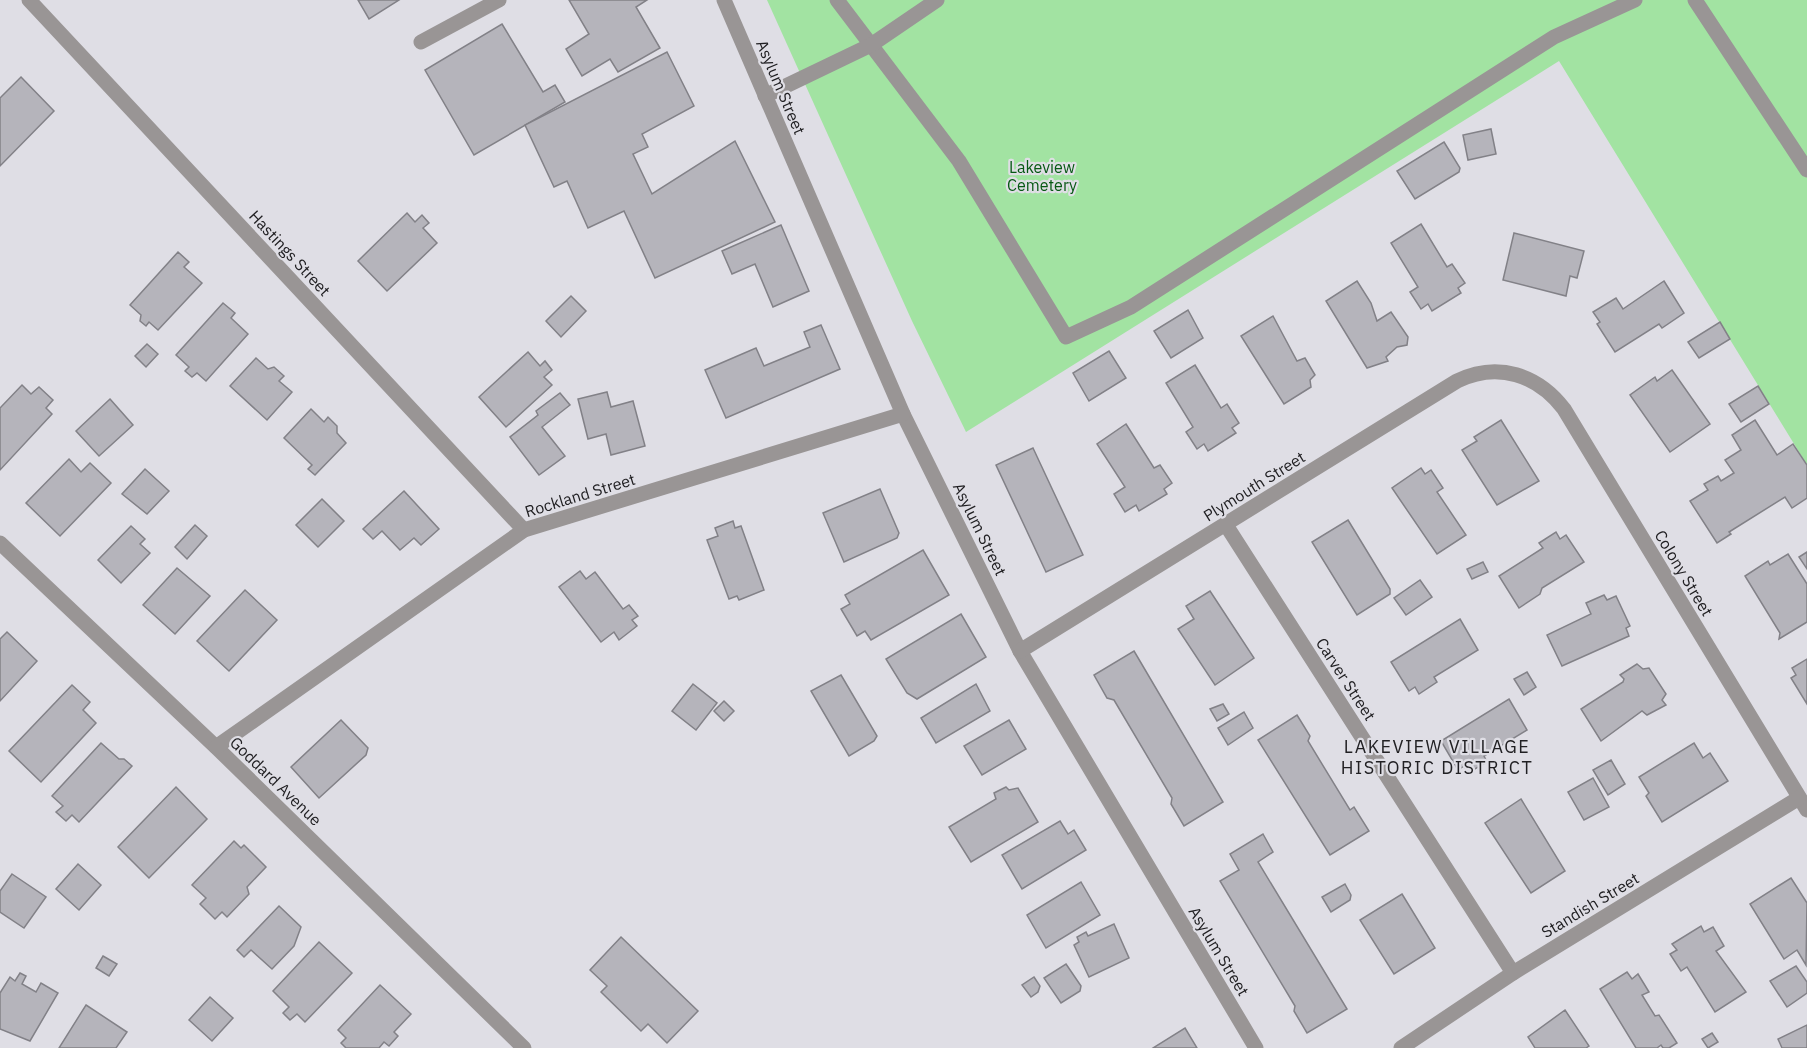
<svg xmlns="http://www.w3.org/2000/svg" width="1807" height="1048" viewBox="0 0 1807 1048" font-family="'IBM Plex Sans',sans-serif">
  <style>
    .green { fill: #a2e3a2 }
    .building { fill: #b5b4bb; stroke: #828187; stroke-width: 1.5 }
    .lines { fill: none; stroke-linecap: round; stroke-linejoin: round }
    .lane { stroke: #999595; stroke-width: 15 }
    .street { stroke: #999595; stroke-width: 15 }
    .labels { text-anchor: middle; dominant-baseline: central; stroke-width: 4.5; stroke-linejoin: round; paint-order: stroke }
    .street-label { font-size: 16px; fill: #212023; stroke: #dfdee5 }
    .park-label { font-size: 16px; fill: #075914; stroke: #dfdee5 }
    .neighbourhood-label { font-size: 18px; letter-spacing: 1.5px; fill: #212023; stroke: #dfdee5 }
  </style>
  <rect width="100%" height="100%" fill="#dfdee5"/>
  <polygon class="green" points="767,0 1807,0 1807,465 1559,61 966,432 912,321"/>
  <g class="building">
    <polygon points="358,0 399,0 369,19"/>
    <polygon points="569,0 647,0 636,7 660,48 618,72 610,59 582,76 566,49 589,34"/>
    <polygon points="502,24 543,92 555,85 565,102 474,155 425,70"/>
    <polygon points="667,52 694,106 642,134 648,147 633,154 652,194 735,141 775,222 655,278 624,211 588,228 567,181 554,187 525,125"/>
    <polygon points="21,77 54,111 0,166 0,98"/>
    <polygon points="1491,129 1496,154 1468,160 1463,135"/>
    <polygon points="1444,142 1460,168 1459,172 1415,199 1397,171"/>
    <polygon points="407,213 415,222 422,215 429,223 423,228 437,243 387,291 358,261"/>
    <polygon points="1421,224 1447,267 1452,264 1465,283 1458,288 1461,293 1432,311 1428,304 1421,309 1410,292 1418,287 1391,243"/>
    <polygon points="781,225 809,291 773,307 755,264 732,274 722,251"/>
    <polygon points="1514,233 1584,251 1577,278 1570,276 1566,296 1503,280"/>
    <polygon points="178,252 189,262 184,267 202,283 158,330 149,322 146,326 140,321 141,315 130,305"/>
    <polygon points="1357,281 1371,303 1377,321 1391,312 1408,337 1407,345 1397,347 1386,357 1388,361 1367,368 1326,301"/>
    <polygon points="1664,281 1684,313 1662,328 1659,324 1615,352 1597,324 1600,322 1593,312 1616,298 1623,309"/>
    <polygon points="571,296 586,311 561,337 546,321"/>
    <polygon points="223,303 235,313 231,318 248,334 206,381 197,373 192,377 185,371 189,367 176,355"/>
    <polygon points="1188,310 1203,338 1171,358 1154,331"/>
    <polygon points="1273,316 1297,361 1305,358 1315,375 1310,380 1311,387 1284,404 1241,336"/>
    <polygon points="1720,322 1730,339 1699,358 1688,342"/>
    <polygon points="821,325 840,369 726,418 705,370 756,348 764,366 810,347 804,332"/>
    <polygon points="147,344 158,354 146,367 135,356"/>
    <polygon points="1109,351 1126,378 1089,401 1073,373"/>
    <polygon points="528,352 540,366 545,361 552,370 544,377 552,385 506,427 479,397"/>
    <polygon points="256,358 268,369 274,367 284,376 279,381 292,392 267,420 230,386"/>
    <polygon points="1195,365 1221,408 1227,404 1239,423 1232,428 1236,433 1208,451 1204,444 1197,449 1186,432 1193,427 1166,383"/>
    <polygon points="1672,370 1710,424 1670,452 1630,395 1655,377 1657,381"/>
    <polygon points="22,385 31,394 39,387 53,400 46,408 52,414 0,470 0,408"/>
    <polygon points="1758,386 1769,404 1741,422 1729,404"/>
    <polygon points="607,392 611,407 633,401 645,446 611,455 606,434 588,439 578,399"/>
    <polygon points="560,393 570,405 542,427 565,456 539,475 510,437 538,415 536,411"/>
    <polygon points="110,399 133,425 99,456 76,431"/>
    <polygon points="311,409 324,422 328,417 337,426 337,433 346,443 315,475 308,469 312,465 284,438"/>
    <polygon points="1501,420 1539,481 1497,505 1462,450 1477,441 1474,437"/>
    <polygon points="1755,420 1777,455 1793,444 1807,465 1807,498 1792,508 1785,497 1729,532 1731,534 1717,543 1690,501 1708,490 1704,484 1718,476 1721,481 1734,473 1725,460 1741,450 1732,435"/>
    <polygon points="1126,424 1154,468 1160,465 1172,483 1164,489 1167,494 1139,511 1136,505 1125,512 1114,494 1125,487 1097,444"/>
    <polygon points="1033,448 1083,555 1046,572 996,465"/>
    <polygon points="69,459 81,472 90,463 111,483 60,536 26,503"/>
    <polygon points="1421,468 1425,474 1431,470 1443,488 1437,492 1466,535 1437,554 1392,488"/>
    <polygon points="145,469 169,491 147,514 122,494"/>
    <polygon points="880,489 899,533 897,538 844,562 823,513"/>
    <polygon points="404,491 439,529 421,545 414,538 400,550 382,531 373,539 363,529"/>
    <polygon points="322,499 344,521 318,547 296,525"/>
    <polygon points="1348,520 1390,589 1390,594 1357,615 1312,542"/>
    <polygon points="733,521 735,528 741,526 764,590 739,600 737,596 729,599 707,540 718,536 715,528"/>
    <polygon points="195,525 207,536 187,559 175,547"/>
    <polygon points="131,526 145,539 140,544 150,553 121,583 98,560"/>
    <polygon points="1556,532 1560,539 1566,535 1584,562 1542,588 1540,594 1519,608 1499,576 1543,548 1539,543"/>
    <polygon points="923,550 949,595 871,640 865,631 857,636 841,609 850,604 845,595"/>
    <polygon points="1807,552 1807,569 1799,557"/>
    <polygon points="1788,554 1807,584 1807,622 1779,639 1780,633 1745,576 1768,561 1770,565"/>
    <polygon points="1483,562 1488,572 1472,579 1467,569"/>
    <polygon points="177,568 210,596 175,634 143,605"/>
    <polygon points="580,571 586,579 595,572 623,609 629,605 638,616 632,620 637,626 619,640 614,632 601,642 559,587"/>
    <polygon points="1420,580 1432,597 1406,615 1394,598"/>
    <polygon points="245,590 277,620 229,671 197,641"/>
    <polygon points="1210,591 1254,658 1215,685 1178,629 1194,619 1186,606"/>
    <polygon points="1604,595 1607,600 1616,596 1630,626 1626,628 1629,636 1562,666 1547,635 1591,614 1586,603"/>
    <polygon points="961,614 986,657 917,699 907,693 886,659"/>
    <polygon points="1460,619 1478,650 1434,677 1437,682 1419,694 1415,687 1409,691 1391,662"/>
    <polygon points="7,632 37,661 0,701 0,639"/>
    <polygon points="1134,651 1223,802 1184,826 1171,804 1172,798 1114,700 1107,698 1094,675"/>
    <polygon points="1807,659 1807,704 1791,678 1796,675 1792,668"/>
    <polygon points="1637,664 1643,669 1649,668 1666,694 1662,700 1666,705 1647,715 1642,711 1601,741 1581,709 1623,682 1624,679 1620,675"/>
    <polygon points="1527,672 1536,687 1524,695 1514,679"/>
    <polygon points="841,675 877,736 874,741 849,756 811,691"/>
    <polygon points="693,684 717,703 696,730 672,711"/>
    <polygon points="976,684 990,711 936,743 921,718"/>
    <polygon points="72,685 90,702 83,710 96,723 41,782 9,751"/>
    <polygon points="1509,699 1527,730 1484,756 1487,762 1468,773 1464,766 1458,770 1441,741"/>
    <polygon points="724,701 734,711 724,721 714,711"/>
    <polygon points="1223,704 1229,714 1217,721 1210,709"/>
    <polygon points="1244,712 1253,728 1228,745 1218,728"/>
    <polygon points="1297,715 1310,736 1308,741 1350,810 1354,807 1369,831 1330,855 1258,740"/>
    <polygon points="341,720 368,748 366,755 319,798 291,767"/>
    <polygon points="1009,720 1026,749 982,775 964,746"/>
    <polygon points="101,743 119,759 124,759 132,766 79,822 72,815 66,821 56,812 63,806 52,796"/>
    <polygon points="1694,743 1703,758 1710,753 1728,781 1662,822 1646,796 1649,793 1639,777"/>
    <polygon points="1611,760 1625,784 1608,795 1593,770"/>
    <polygon points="1593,778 1609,807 1584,820 1568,792"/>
    <polygon points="176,787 207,819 149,878 118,847"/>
    <polygon points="1006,787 1009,790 1018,788 1038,822 971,862 949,827 996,799 994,793"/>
    <polygon points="1521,799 1565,871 1531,893 1485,823"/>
    <polygon points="1060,821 1068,834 1074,830 1086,850 1022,889 1002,855"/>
    <polygon points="1263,834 1273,852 1258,862 1347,1009 1307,1033 1294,1011 1295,1006 1220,881 1239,870 1230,854"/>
    <polygon points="234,841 241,848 244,845 266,867 247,887 249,894 227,917 222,912 215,919 200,904 206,898 192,885"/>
    <polygon points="78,864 101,885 79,910 56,889"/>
    <polygon points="12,874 46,897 24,928 0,912 0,891"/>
    <polygon points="1791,878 1807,903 1806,965 1797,950 1784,959 1750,904"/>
    <polygon points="1081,882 1100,915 1046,948 1027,915"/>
    <polygon points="1345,884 1351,895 1350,900 1331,912 1322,897"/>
    <polygon points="1402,894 1435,948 1394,974 1360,920"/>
    <polygon points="279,906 301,927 294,946 272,969 251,950 244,957 237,950"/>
    <polygon points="1114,924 1129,958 1089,977 1074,945 1079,942 1077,937 1086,932 1088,936"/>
    <polygon points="1701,926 1704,932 1713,927 1724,946 1716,951 1746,992 1715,1012 1687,967 1681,971 1670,954 1677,950 1672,944"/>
    <polygon points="621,937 698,1011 667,1043 648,1024 641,1031 601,992 607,986 590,970"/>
    <polygon points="319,942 352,973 305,1022 297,1014 290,1020 283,1013 289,1007 273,991"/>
    <polygon points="103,956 117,964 109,976 96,968"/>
    <polygon points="1066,964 1081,986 1080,991 1061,1003 1044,978"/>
    <polygon points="1796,966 1807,982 1807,993 1787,1007 1770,981"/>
    <polygon points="1627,972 1632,979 1638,974 1649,992 1642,995 1655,1016 1659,1015 1677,1043 1669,1048 1663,1048 1661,1045 1657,1048 1636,1048 1600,989"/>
    <polygon points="20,973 26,976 22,984 36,992 41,983 58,993 30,1041 0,1029 0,993 10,977 15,981"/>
    <polygon points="1034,977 1040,986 1038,992 1031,997 1022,985"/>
    <polygon points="380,985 411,1014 394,1032 398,1036 389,1046 384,1042 379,1048 346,1048 341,1043 346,1038 338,1030"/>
    <polygon points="210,997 233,1018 212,1041 189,1020"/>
    <polygon points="86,1005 127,1032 116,1048 59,1048"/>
    <polygon points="1565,1010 1589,1046 1586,1048 1535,1048 1528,1037"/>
    <polygon points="1807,1025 1807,1048 1782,1048 1778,1039"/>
    <polygon points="1185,1028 1197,1048 1153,1048"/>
    <polygon points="1712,1033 1718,1042 1708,1048 1702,1039"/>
  </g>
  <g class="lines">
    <g class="lane">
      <polyline points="837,0 959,161 1066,337 1131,307 1554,37 1635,0"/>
      <polyline points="1695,0 1807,170"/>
      <polyline points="421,42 499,0"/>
      <polyline points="765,96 871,45 937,0"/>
    </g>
    <g class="street">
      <polyline points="29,0 524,530"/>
      <polyline points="724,0 903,414 1020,651 1256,1048"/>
      <polyline points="1226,525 1513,973"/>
      <polyline points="0,543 216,747 524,1048"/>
      <path d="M1020,651L1457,381C1498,361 1538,375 1564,409L1807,810"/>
      <polyline points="216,747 524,530 903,414"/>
      <polyline points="1401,1048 1513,973 1799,798"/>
    </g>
  </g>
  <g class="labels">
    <g class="street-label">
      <text transform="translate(781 87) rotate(67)">Asylum Street</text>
      <text transform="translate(290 253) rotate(47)">Hastings Street</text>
      <text transform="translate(1254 486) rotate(-32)">Plymouth Street</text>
      <text transform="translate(580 495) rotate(-17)">Rockland Street</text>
      <text transform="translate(980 529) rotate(64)">Asylum Street</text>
      <text transform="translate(1684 573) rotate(59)">Colony Street</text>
      <text transform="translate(1346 679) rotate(57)">Carver Street</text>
      <text transform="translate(276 781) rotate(44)">Goddard Avenue</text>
      <text transform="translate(1590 905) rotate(-31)">Standish Street</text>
      <text transform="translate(1219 951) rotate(59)">Asylum Street</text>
    </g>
    <g class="park-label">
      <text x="1042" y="167">Lakeview<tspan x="1042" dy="18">Cemetery</tspan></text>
    </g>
    <g class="neighbourhood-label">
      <text x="1437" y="746">LAKEVIEW VILLAGE<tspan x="1437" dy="21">HISTORIC DISTRICT</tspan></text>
    </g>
  </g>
</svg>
